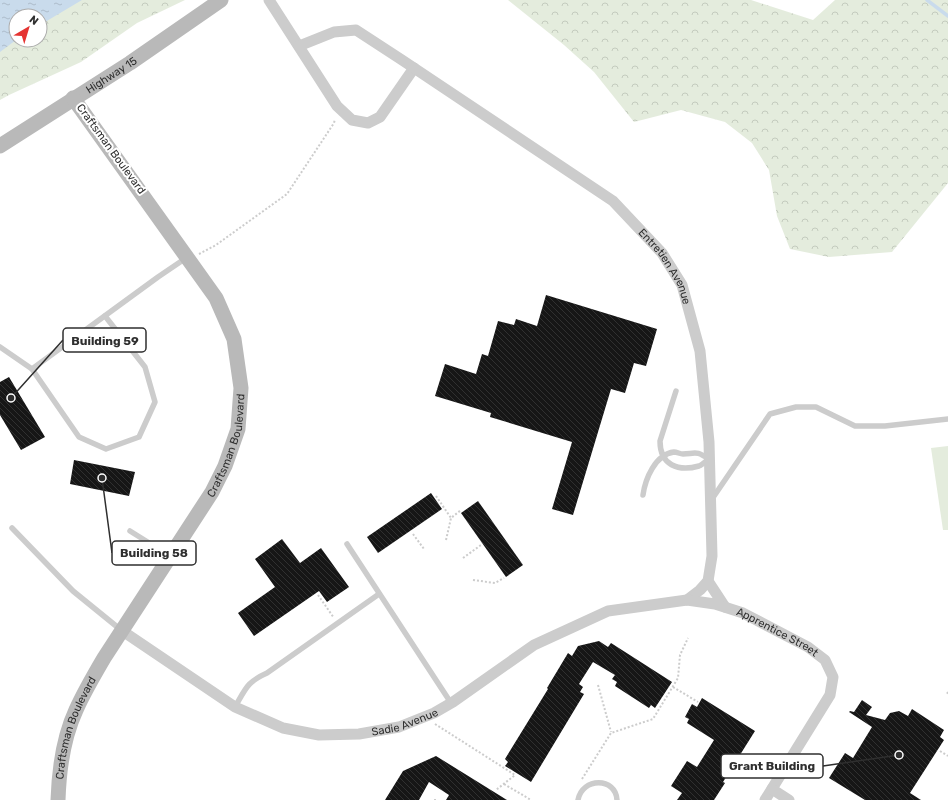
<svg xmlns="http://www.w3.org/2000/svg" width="948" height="800" viewBox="0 0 948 800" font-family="Rubik,sans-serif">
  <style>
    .forest { fill: url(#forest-crowns) }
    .park { fill: #e4ecdd }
    .water { fill: url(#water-ripples) }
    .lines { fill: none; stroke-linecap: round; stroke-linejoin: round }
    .stream { stroke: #c9dbec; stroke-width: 3.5 }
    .building { fill: url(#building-back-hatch) }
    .path { stroke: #ccc; stroke-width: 2; stroke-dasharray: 2 2; stroke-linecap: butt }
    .lane { stroke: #ccc; stroke-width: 5.5 }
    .street { stroke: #ccc; stroke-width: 11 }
    .secondary { stroke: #b9b9b9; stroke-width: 15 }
    .labels { text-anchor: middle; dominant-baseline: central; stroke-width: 4; stroke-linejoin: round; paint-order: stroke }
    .street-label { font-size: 11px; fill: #2f2f2f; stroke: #fff }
    .leader { fill: none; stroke: #2f2f2f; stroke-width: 1.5 }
    .callout-dot { fill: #2f2f2f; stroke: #fff; stroke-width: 1.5 }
    .callout { fill: #fff; stroke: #2f2f2f; stroke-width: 1.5 }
    .callout-label { font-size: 12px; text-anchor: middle; font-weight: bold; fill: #2f2f2f }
  </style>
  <defs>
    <pattern id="forest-crowns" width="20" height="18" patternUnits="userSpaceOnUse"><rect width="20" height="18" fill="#e4ecdd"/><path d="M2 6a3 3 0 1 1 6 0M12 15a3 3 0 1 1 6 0" fill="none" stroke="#c4cbbe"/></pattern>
    <pattern id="water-ripples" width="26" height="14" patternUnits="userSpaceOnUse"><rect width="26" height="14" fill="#c9dbec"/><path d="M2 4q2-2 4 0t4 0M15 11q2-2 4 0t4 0" fill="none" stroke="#adbccb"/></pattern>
    <pattern id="building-back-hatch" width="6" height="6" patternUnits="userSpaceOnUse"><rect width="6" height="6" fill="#161616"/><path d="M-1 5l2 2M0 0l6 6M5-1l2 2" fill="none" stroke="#303030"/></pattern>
  </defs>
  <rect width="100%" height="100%" fill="#fff"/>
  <g class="forest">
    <polygon points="51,0 185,0 137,23 81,62 9,95 0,100 0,34 16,25 16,40 40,40 40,16"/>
    <polygon points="508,0 751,0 813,20 835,0 948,0 948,183 892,252 829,257 790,249 777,216 769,170 752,143 725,122 681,110 634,122 594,72 564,45"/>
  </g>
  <polygon class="park" points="948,446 948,530 943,530 931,448"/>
  <polygon class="water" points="0,0 82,0 40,25 40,16 16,16 16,40 0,52"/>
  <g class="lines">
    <polyline class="stream" points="927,0 948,16"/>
  </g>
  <g class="building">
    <polygon points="546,295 657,329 646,366 634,363 625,393 611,389 573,515 552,509 572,442 490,417 491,413 435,396 445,364 476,374 482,354 488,356 498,321 514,325 516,319 537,326"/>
    <polygon points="9,377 45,437 21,450 0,415 0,382"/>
    <polygon points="74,460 135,472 129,496 70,484"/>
    <polygon points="431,493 442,509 378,553 367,537"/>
    <polygon points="478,501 523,565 506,577 461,513"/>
    <polygon points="282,539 300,563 321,548 349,587 327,602 319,591 254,636 238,613 275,587 255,559"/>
    <polygon points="599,641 608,647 611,643 672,682 655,708 651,705 649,708 615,686 617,682 612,679 615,675 593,662 579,684 583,687 580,692 584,694 531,782 505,766 508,762 505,759 548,689 547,688 568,653 572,656 578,646"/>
    <polygon points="702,698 755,731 723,782 725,783 714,800 677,800 682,793 671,786 687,761 697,767 714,740 687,723 689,719 685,717 692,704 697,707"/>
    <polygon points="862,700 872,707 866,715 885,720 890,713 899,711 908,716 912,709 944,730 940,737 944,740 910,793 921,800 865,800 829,778 845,753 853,758 872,727 849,712 850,711 854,712"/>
    <polygon points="436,756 507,800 446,800 449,795 429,782 419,800 385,800 403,771"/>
  </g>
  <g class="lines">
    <g class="path">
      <polyline points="199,254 216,245 287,194 334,123 335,119"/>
      <polyline points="436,496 451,518"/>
      <polyline points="413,534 424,549"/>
      <polyline points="446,540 451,518 461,510"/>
      <polyline points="463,558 481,545"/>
      <polyline points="473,580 495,583 504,578"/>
      <polyline points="318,595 334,618"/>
      <polyline points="598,685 611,732"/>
      <polyline points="673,687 698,702"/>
      <polyline points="948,692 947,694 948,695"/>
      <polyline points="435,724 515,775 496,790"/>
      <polyline points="940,751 948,756"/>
      <polyline points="582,779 611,733 653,719 678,678 680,655 688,638"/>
      <polyline points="504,784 531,800"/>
      <polyline points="435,799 435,800"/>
    </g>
    <g class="lane">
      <polyline points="0,347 32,369 79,437 106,449 139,437 155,402 145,367 105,316"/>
      <polyline points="32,369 158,277 186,258"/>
      <path d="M643,495C645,480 655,454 674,452C677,452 680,454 683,454C698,453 696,451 709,459C706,461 702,465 699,466C678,472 660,465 660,441L676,391"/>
      <polyline points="712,499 770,414 796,407 816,407 855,426 885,426 948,419"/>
      <polyline points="12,528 73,591 121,630"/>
      <polyline points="130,531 170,556"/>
      <polyline points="347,544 451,703"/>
      <path d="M235,707C246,688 247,682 267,673L379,594"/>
      <path d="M578,800C582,777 616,777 617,800"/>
    </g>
    <g class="street">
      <polyline points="269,0 337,106 352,120 368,123 380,117 414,68"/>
      <path id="s1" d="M299,46L334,32L356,30L402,60L613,201L662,253L682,285L700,351L709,442L712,556L708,581L700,590L687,600"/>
      <polyline points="708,581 725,607"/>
      <path id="s2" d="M121,630L235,707L283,728L319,735L359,734L399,727L434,713L453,702L534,645L608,611L687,600L715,604L743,613L808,647L825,660L833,677L830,695L765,800"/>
      <polyline points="772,789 789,800"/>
    </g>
    <g class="secondary">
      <path id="s3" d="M0,146L130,63L221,0"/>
      <path id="s4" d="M58,800C59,770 63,738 76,710C84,692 94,675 104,658L212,492L225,466L238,429L241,388L234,339L216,298L73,98"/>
    </g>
  </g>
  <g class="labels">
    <g class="street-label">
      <text stroke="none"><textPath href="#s3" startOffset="132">Highway 15</textPath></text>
      <text transform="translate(111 149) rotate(54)">Craftsman Boulevard</text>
      <text stroke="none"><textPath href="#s1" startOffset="453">Entretien Avenue</textPath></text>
      <text stroke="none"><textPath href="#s4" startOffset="399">Craftsman Boulevard</textPath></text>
      <text stroke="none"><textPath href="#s2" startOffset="724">Apprentice Street</textPath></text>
      <text stroke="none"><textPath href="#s2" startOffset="314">Sadie Avenue</textPath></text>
      <text stroke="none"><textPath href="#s4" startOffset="75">Craftsman Boulevard</textPath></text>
    </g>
  </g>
  <path class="leader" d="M11 398L63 340M102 478L112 553M899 755L823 766"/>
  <g class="callout-dot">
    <circle cx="11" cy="398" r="4"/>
    <circle cx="102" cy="478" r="4"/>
    <circle cx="899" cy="755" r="4"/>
  </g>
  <g class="callout">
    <rect x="63" y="328" width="83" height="24" rx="4"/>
    <rect x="112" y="541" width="84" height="24" rx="4"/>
    <rect x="721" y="754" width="102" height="24" rx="4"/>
  </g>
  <g class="callout-label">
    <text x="105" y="345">Building 59</text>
    <text x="154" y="557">Building 58</text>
    <text x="772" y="770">Grant Building</text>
  </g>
  <g transform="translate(28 28) rotate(38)"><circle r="19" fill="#ffffff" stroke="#acacac"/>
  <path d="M0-3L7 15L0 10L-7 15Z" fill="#e53432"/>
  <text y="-6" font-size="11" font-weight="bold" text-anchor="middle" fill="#2f2f2f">N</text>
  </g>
</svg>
